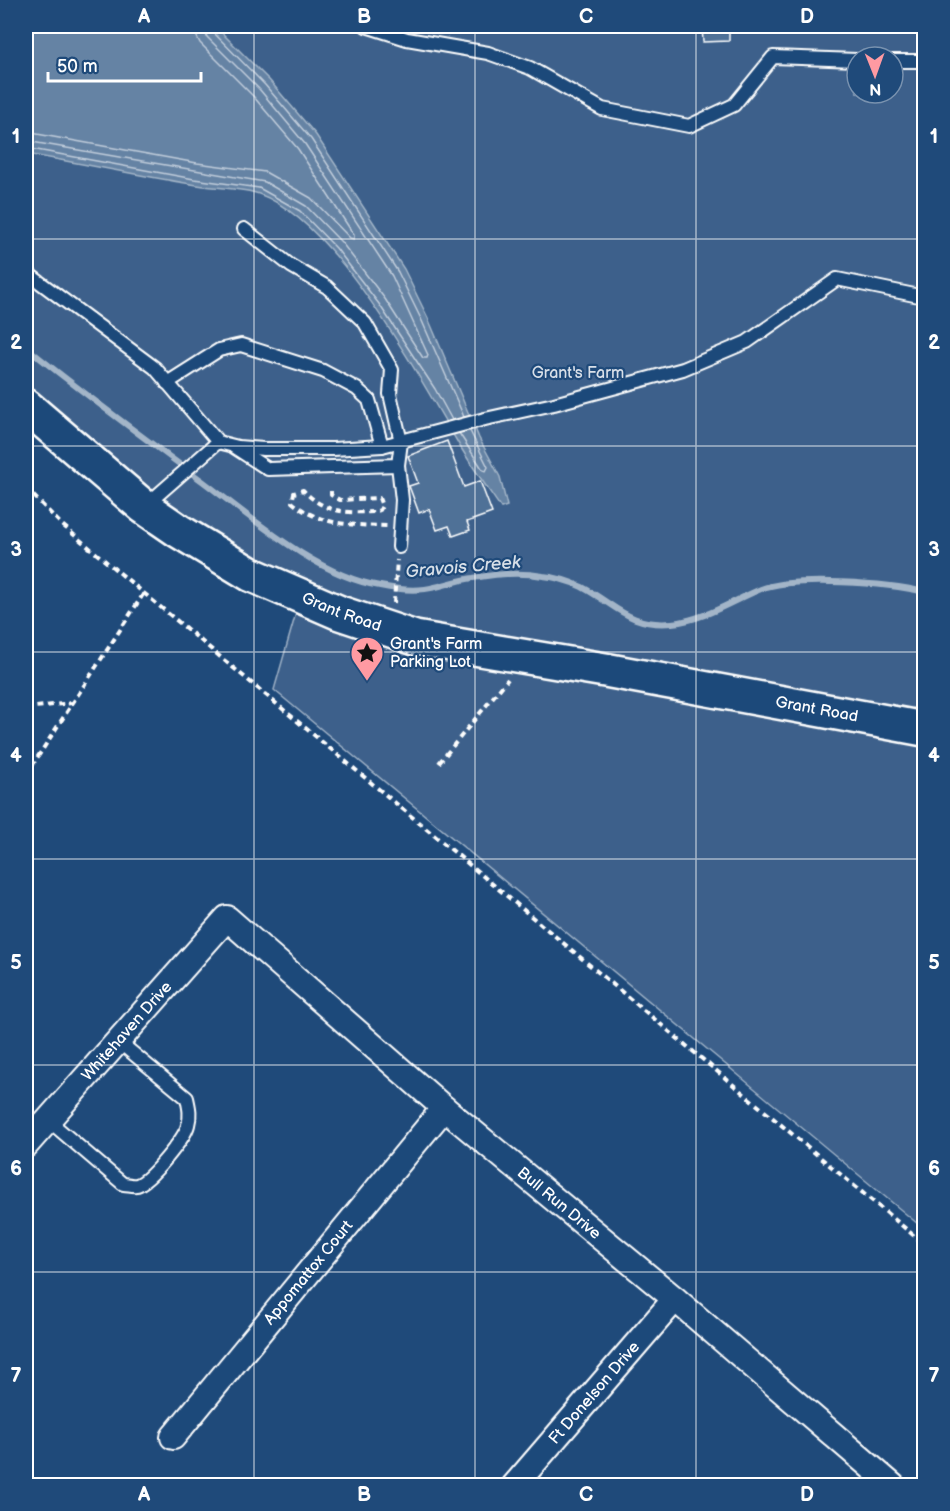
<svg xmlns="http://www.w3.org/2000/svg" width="950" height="1511" viewBox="0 0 950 1511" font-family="'Balsamiq Sans',sans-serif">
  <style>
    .green { fill: #3c618b; stroke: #9eb0c5; stroke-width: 1.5; fill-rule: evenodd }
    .water { fill: #6583a4; stroke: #a3b5c8; stroke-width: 1.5 }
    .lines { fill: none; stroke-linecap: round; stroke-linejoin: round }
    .shore { stroke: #c1cddb; stroke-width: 1.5 }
    .stream { stroke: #a3b5c8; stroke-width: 6 }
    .building { fill: #507197; stroke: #fff; stroke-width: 1.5 }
    .lane-casing { stroke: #fff; stroke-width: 16 }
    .street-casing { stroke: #fff; stroke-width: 28 }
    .secondary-casing { stroke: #fff; stroke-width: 38 }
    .path { stroke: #fff; stroke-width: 4; stroke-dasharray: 6 4.5; stroke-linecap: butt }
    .lane { stroke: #1f4a7a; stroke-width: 12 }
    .street { stroke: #1f4a7a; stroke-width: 24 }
    .secondary { stroke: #1f4a7a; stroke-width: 33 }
    .grid { fill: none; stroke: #fff; stroke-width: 1.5; stroke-opacity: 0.55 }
    .labels { text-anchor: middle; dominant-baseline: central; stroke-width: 4.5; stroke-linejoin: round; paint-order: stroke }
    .park-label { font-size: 16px; fill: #d8dfe8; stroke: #1f4a7a }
    .street-label { font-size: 16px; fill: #fff; stroke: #1f4a7a }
    .poi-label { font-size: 16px; fill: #fff; stroke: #1f4a7a; text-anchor: start }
    .water-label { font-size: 18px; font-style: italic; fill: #d8e0e8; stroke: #1f4a7a }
    .neatline { fill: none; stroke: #fff; stroke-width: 2 }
    .grid-label { font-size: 20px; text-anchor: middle; font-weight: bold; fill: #fff }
  </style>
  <rect width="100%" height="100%" fill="#1f4a7a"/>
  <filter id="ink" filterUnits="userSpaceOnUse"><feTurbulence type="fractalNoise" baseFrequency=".0167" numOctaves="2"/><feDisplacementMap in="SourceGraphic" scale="12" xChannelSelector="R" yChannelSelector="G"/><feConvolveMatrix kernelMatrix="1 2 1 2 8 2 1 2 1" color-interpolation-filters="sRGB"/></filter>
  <g filter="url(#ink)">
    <path class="green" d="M26,26H924V1229L274,690L304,585L178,517L26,393ZM857,57H893V93H857Z"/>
    <path class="water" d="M26,26H215L270,81L316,135L404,269L428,318L479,438L500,477L507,506L501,508C486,486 471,465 458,443C417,374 336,222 259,194C243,188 210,188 191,184C136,175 81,163 26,154Z"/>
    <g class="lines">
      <g class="shore">
        <polyline points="211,26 213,32 265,85 311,139 398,272 422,321 464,417"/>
        <polyline points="26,132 197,163 265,172 311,198 350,238 354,239 354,235 298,149 253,96 200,43 196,35 194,26"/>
        <polyline points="26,141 265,182 306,206 342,243 385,299 423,358 427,358 428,355 392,276 305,144 260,90 207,37 203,26"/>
        <polyline points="26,148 194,179 259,188 300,211 336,248 379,304 435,389 452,420"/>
        <polyline points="459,433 483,470 486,471 488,467 470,431"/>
      </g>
      <path class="stream" d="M26,347C84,394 144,438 205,483C253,519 320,577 380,586C395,589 410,591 425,589C441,587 457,580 473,578C495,574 522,572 543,576C555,577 571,582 582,587C616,605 629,627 672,623C704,620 732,601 761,589C794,576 889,583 924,592"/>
    </g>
    <g class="building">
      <polygon points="702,26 729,26 729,41 703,42"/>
      <polygon points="447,441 464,487 480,481 492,513 467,522 470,530 453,536 449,526 437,530 429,509 419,513 409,486 418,483 408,456"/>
    </g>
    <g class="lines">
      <g class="lane-casing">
        <g id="lane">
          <polyline points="366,26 407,39 488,53 530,68 602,109 689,126 734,105 773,57 857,60"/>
          <polyline points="893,61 924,61"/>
          <polyline points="26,272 155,368 218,442 238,447 264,449 333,449 382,446 485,419 554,404 683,369 747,342 837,279 924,297"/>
          <polyline points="167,383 219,350 241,345 323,371 357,389 369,400 382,446"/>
          <polyline points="234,447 268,469 398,465 401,442 390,394 392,370 365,323 327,287 291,266 244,229"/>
          <polyline points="398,465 402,500 399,547"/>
          <polyline points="145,506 218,442"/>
          <path d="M48,1120L123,1184C128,1184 133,1186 137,1185C150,1181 185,1138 188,1125C191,1115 189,1107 187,1098L118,1041"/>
        </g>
      </g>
      <g class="street-casing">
        <g id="street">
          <path id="s1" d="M26,1145L227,918L444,1108L675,1299L893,1486"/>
          <path id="s2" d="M173,1437L444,1108"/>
          <path id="s3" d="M514,1486L675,1299"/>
        </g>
      </g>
      <g class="secondary-casing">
        <g id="secondary">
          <path id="s4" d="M26,406L144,507L179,531L250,574L340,613L415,638L605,670L924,729"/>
        </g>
      </g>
      <g class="path">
        <polyline points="26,488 61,524 924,1244"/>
        <path d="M331,491V495L340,500L379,498L382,506L380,510L375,512C344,513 325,513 303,490L294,493L292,502C320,526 352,525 387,526"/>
        <polyline points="394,603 397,560"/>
        <polyline points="26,708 72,703"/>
        <polyline points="439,763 508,679"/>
        <polyline points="26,775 144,593"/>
      </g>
      <use href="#lane" class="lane"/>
      <use href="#street" class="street"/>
      <use href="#secondary" class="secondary"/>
    </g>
  </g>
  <path class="grid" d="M254,26V1486M475,26V1486M696,26V1486M26,239H924M26,446H924M26,652H924M26,859H924M26,1065H924M26,1272H924"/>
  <defs>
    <g id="sight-pin" transform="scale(1.725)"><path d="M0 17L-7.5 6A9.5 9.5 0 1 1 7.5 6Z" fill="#ff9aa2" stroke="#1f4a7a"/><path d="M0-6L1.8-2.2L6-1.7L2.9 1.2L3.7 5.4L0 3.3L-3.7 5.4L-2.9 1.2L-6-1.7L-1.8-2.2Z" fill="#111"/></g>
  </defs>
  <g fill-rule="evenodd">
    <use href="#sight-pin" x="367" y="653"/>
  </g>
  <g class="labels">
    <g class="park-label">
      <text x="578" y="373">Grant's Farm</text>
    </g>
    <g class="street-label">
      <text stroke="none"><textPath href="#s4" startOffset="380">Grant Road</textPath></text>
      <text stroke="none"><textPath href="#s4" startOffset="866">Grant Road</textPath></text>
      <text stroke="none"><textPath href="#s1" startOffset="152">Whitehaven Drive</textPath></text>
      <text stroke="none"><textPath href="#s1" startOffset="741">Bull Run Drive</textPath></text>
      <text stroke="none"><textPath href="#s2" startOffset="213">Appomattox Court</textPath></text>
      <text stroke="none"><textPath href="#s3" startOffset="123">Ft Donelson Drive</textPath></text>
    </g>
    <g class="poi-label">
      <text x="390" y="644">Grant's Farm<tspan x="390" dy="18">Parking Lot</tspan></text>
    </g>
    <g class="water-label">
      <text transform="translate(463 567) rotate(-5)">Gravois Creek</text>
    </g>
  </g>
  <rect width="950" height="1511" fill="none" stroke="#1f4a7a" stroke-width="66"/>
  <g transform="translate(875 75) rotate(179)"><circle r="28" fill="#1f4a7a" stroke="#7992af" stroke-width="1.5"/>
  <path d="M0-4.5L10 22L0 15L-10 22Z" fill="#ff9aa2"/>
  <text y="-9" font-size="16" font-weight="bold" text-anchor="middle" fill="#ffffff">N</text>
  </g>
  <path d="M48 72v9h153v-9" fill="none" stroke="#ffffff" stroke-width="3"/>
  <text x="57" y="72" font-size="18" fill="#ffffff" stroke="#1f4a7a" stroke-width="4.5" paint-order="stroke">50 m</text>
  <rect x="33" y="33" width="884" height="1445" class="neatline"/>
  <g class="grid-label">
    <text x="144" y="23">A</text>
    <text x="364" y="23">B</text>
    <text x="586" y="23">C</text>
    <text x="807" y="23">D</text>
    <text x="16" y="143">1</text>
    <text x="934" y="143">1</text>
    <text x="16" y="349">2</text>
    <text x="934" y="349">2</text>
    <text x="16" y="556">3</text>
    <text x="934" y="556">3</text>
    <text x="16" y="762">4</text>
    <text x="934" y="762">4</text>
    <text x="16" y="969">5</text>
    <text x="934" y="969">5</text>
    <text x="16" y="1175">6</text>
    <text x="934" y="1175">6</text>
    <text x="16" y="1382">7</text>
    <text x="934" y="1382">7</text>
    <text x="144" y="1501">A</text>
    <text x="364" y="1501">B</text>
    <text x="586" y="1501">C</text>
    <text x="807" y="1501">D</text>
  </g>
</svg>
